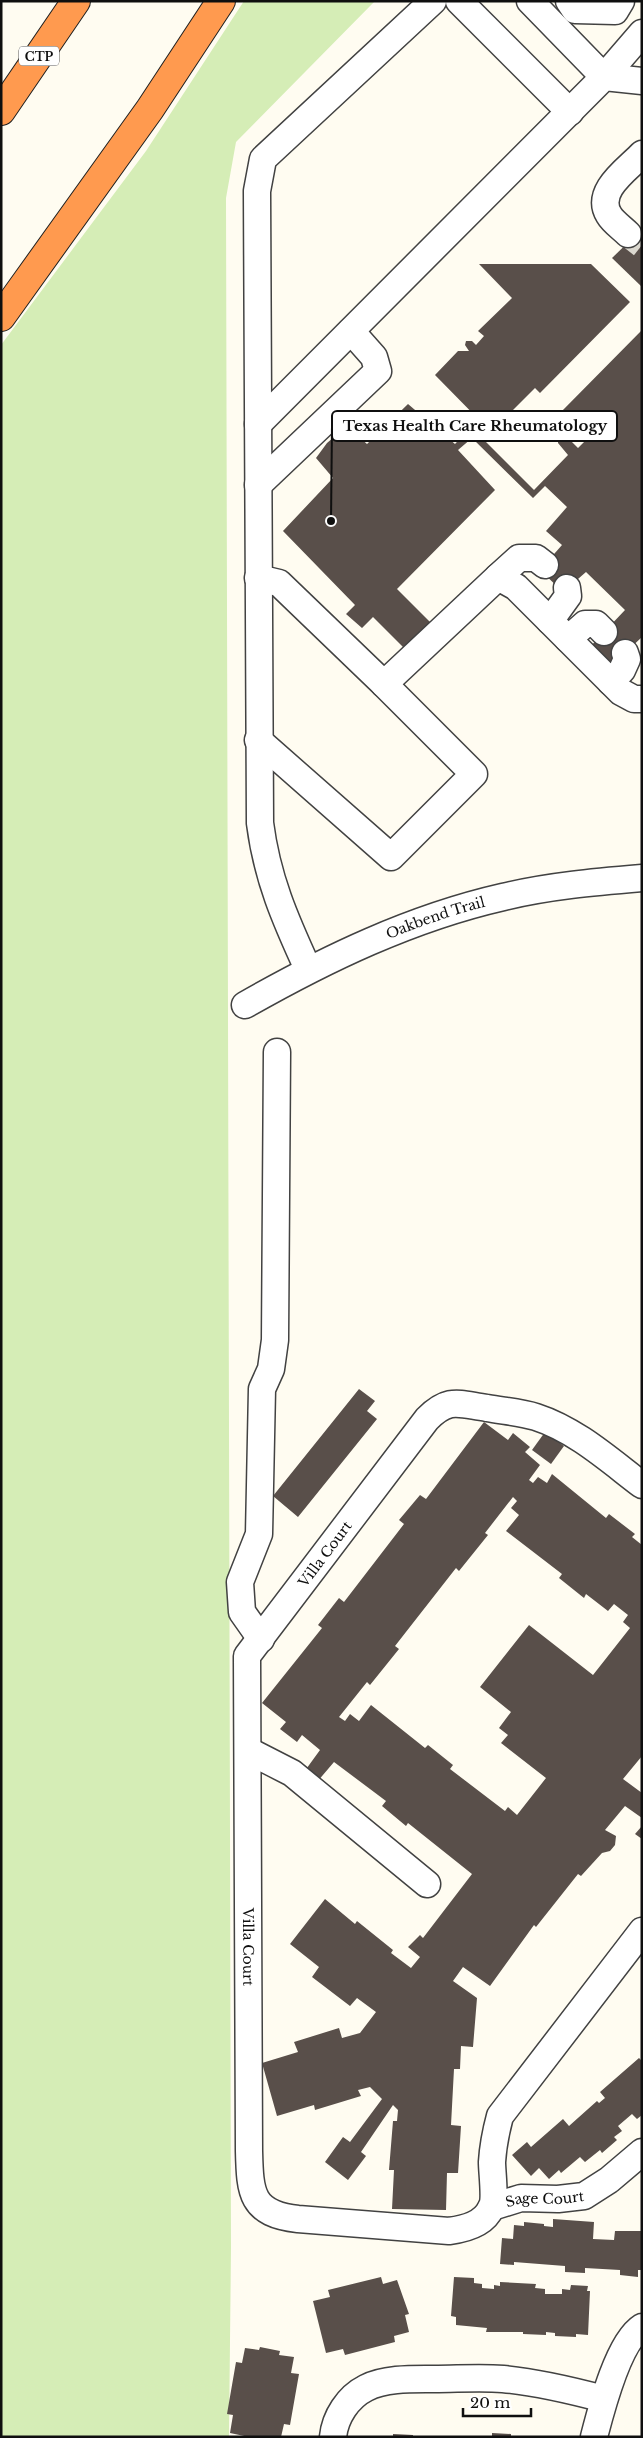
<svg xmlns="http://www.w3.org/2000/svg" width="643" height="2438" viewBox="0 0 643 2438" font-family="'Libre Baskerville',serif">
  <style>
    .green { fill: #d5edb6 }
    .building { fill: #594f4a; fill-rule: evenodd }
    .lines { fill: none; stroke-linecap: round; stroke-linejoin: round }
    .minor-tunnel { stroke: #dbd8cf; stroke-width: 26; stroke-dasharray: 26 13; stroke-linecap: butt }
    .minor-casing { stroke: #424242; stroke-width: 29 }
    .highway-casing { stroke: #202020; stroke-width: 30 }
    .minor { stroke: #fff; stroke-width: 26 }
    .highway { stroke: #ff9a4f; stroke-width: 28 }
    .labels { text-anchor: middle; dominant-baseline: central; stroke-width: 5; stroke-linejoin: round; paint-order: stroke }
    .shield { fill: #fff; stroke: #575757; stroke-width: 1 }
    .shield-label { font-size: 12px; font-weight: bold; fill: #0f0f0f }
    .street-label { font-size: 14px; fill: #0f0f0f; stroke: #fff }
    .leader { fill: none; stroke: #0f0f0f; stroke-width: 2 }
    .callout-dot { fill: #0f0f0f; stroke: #fff; stroke-width: 2 }
    .callout { fill: #fff; stroke: #0f0f0f; stroke-width: 2 }
    .callout-label { font-size: 15px; text-anchor: middle; font-weight: bold; fill: #0f0f0f }
  </style>
  <rect width="100%" height="100%" fill="#fffcf1"/>
  <polygon class="green" points="244,1 375,1 236,142 226,198 231,2247 229,2437 1,2437 1,345 146,151"/>
  <g class="building">
    <polygon points="642,229 642,287 612,258"/>
    <polygon points="479,264 591,264 630,302 540,393 535,388 491,432 435,375 458,351 469,351 465,345 466,341 472,341 476,345 484,336 478,331 512,298"/>
    <polygon points="642,330 642,637 609,668 588,649 625,610 586,572 563,592 540,570 562,545 546,531 567,507 545,486 533,498 472,438 458,450 495,490 397,589 431,623 405,649 373,617 362,628 346,614 355,605 283,531 333,478 316,458 327,443 347,426 367,444 408,404 455,444 471,427 534,490 568,455 558,443 558,435 564,434 578,448 587,439 561,412"/>
    <polygon points="359,1389 375,1401 367,1411 377,1419 298,1517 273,1496"/>
    <path d="M484,1422L508,1440L513,1433L530,1447L525,1452L540,1465L529,1480L533,1483L538,1477L547,1483L552,1474L606,1518L609,1514L635,1534L632,1537L642,1545V1756L623,1779L642,1793V1818L625,1806L605,1830L616,1836L615,1845L610,1851L602,1853L581,1876L578,1874L536,1927L534,1925L490,1986L463,1967L453,1981L477,1998L473,2047L461,2046L460,2069H454L451,2125L461,2126L458,2173H447L446,2210L392,2209L394,2170H389L393,2121H397L398,2110L393,2105L361,2152L366,2156L348,2180L325,2162L343,2137L350,2142L382,2099L370,2087L358,2090L361,2096L315,2110L314,2105L277,2116L262,2063L298,2052L294,2042L339,2028L342,2038L360,2033L376,2012L357,1998L350,2006L312,1977L319,1967L290,1944L325,1899L355,1924L357,1921L393,1950L391,1953L411,1968L420,1957L408,1947L420,1935L423,1938L472,1874L408,1823L406,1826L382,1806L386,1801L334,1762L317,1782L304,1772L320,1750L302,1735L297,1742L280,1729L286,1722L262,1703L322,1628L318,1625L339,1598L344,1602L404,1524L399,1520L420,1495L426,1499ZM513,1497L517,1501L511,1508L519,1515L506,1531L562,1574L559,1578L584,1598L586,1594L608,1611L614,1604L628,1615L623,1622L630,1628L593,1675L529,1625L480,1687L511,1712L499,1728L508,1735L501,1743L546,1778L517,1815L508,1807L505,1811L450,1769L453,1765L428,1745L425,1748L371,1705L359,1721L350,1714L345,1721L339,1717L367,1682L370,1685L399,1649L395,1646L456,1568L459,1571L488,1535L485,1533Z"/>
    <polygon points="545,1432 564,1446 551,1464 532,1450"/>
    <polygon points="642,1826 642,1839 635,1834"/>
    <polygon points="639,2058 642,2061 642,2115 637,2119 632,2114 618,2126 622,2131 614,2137 617,2140 602,2153 600,2150 585,2162 580,2157 561,2173 559,2170 549,2179 539,2168 531,2176 512,2155 527,2142 531,2147 563,2119 569,2126 597,2101 599,2103 605,2098 600,2092"/>
    <polygon points="553,2219 594,2222 593,2239 614,2240 615,2231 642,2231 642,2270 638,2270 638,2277 620,2275 620,2270 585,2268 585,2273 565,2272 565,2266 514,2262 514,2265 500,2264 502,2238 513,2239 514,2225 524,2226 524,2222 544,2224 544,2226 553,2227"/>
    <polygon points="381,2277 383,2284 397,2280 409,2314 405,2315 409,2332 394,2336 395,2342 345,2355 343,2349 326,2353 313,2301 330,2297 328,2290"/>
    <polygon points="454,2277 474,2278 474,2283 482,2284 482,2288 494,2289 494,2285 500,2286 500,2282 536,2284 535,2288 545,2289 545,2294 562,2294 562,2289 570,2290 571,2285 588,2286 587,2291 590,2291 588,2335 576,2334 576,2337 555,2336 555,2333 546,2332 546,2335 523,2334 523,2332 486,2332 487,2328 456,2325 456,2317 451,2316"/>
    <polygon points="260,2347 280,2351 279,2355 294,2357 291,2373 299,2374 290,2425 284,2424 281,2437 249,2437 230,2433 233,2415 227,2414 236,2362 242,2363 245,2348 259,2350"/>
    <polygon points="492,2433 511,2434 511,2437 492,2437"/>
    <polygon points="393,2434 413,2435 413,2437 393,2437"/>
  </g>
  <g class="lines">
    <polyline class="minor-tunnel" points="628,234 642,245"/>
    <g class="minor-casing">
      <g id="minor">
        <polyline points="459,1 570,112"/>
        <polyline points="530,1 604,77 642,33"/>
        <polyline points="569,1 575,10 615,11 621,1"/>
        <path d="M628,234C622,228 613,222 609,215C594,191 628,169 642,154"/>
        <polyline points="258,424 604,77 642,81"/>
        <polyline points="258,485 378,371 374,357 351,331"/>
        <polyline points="498,577 519,558 536,558 545,565"/>
        <polyline points="258,578 279,583 384,684 498,577 516,587 621,692 634,699 642,699"/>
        <polyline points="550,621 568,596 567,588"/>
        <polyline points="568,639 585,624 596,624 604,632"/>
        <polyline points="611,682 622,670 627,659 625,653"/>
        <polyline points="258,740 391,857 474,774 384,684"/>
        <path d="M308,969C285,919 267,878 260,823L257,191L263,159L433,1"/>
        <path id="s1" d="M245,1005C326,959 411,918 503,897C548,886 595,882 642,878"/>
        <path id="s2" d="M642,1485C609,1460 576,1430 536,1417C520,1412 503,1411 487,1408C458,1404 449,1397 427,1419L247,1656L249,2151C250,2193 251,2214 298,2219L449,2231C465,2229 484,2224 491,2208C496,2200 492,2173 492,2162C493,2146 496,2131 500,2116L642,1931"/>
        <polyline points="261,1639 242,1612 240,1582 259,1534 262,1389 271,1369 275,1340 277,1052"/>
        <polyline points="249,1751 292,1773 427,1884"/>
        <path id="s3" d="M492,2207L521,2198L558,2199L584,2196L609,2180L642,2152"/>
        <path d="M333,2437C335,2417 348,2397 366,2388C385,2378 413,2379 434,2379C457,2379 480,2377 503,2379C537,2382 570,2390 604,2399"/>
        <path d="M594,2437C601,2410 618,2342 642,2327"/>
      </g>
    </g>
    <g class="highway-casing">
      <g id="highway">
        <polyline points="1,111 76,1"/>
        <polyline points="1,317 150,109 221,1"/>
      </g>
    </g>
    <use href="#minor" class="minor"/>
    <use href="#highway" class="highway"/>
  </g>
  <g class="labels">
    <rect class="shield" x="19" y="46.5" width="40" height="19" rx="4"/>
    <g class="shield-label">
      <text x="39" y="56">CTP</text>
    </g>
    <g class="street-label">
      <text stroke="none"><textPath href="#s1" startOffset="210">Oakbend Trail</textPath></text>
      <text transform="translate(325 1554) rotate(-53)">Villa Court</text>
      <text stroke="none"><textPath href="#s2" startOffset="830">Villa Court</textPath></text>
      <text stroke="none"><textPath href="#s3" startOffset="54">Sage Court</textPath></text>
    </g>
  </g>
  <path class="leader" d="M331 521L332 426"/>
  <circle class="callout-dot" cx="331" cy="521" r="5"/>
  <rect class="callout" x="332" y="411" width="285" height="30" rx="5"/>
  <g class="callout-label">
    <text x="475" y="431">Texas Health Care Rheumatology</text>
  </g>
  <rect width="643" height="2438" fill="none" stroke="#0f0f0f" stroke-width="5"/>
  <path d="M463 2408v8h68v-8" fill="none" stroke="#0f0f0f" stroke-width="2.5"/>
  <text x="470" y="2408" font-size="15" fill="#0f0f0f" stroke="#ffffff" stroke-width="4" paint-order="stroke">20 m</text>
</svg>
